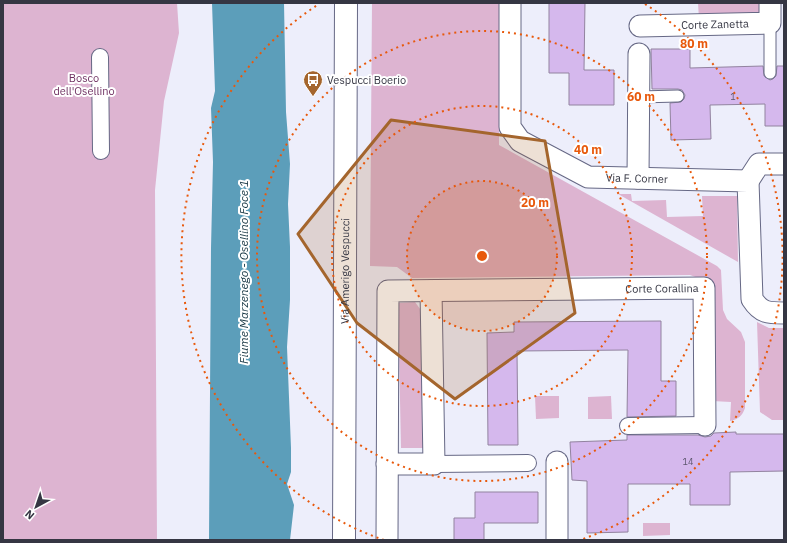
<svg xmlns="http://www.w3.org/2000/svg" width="787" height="543" viewBox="0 0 787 543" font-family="'IBM Plex Sans',sans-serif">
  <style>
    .green { fill: #ddb4d1 }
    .water { fill: #5c9eba }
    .building { fill: #d5b8ed; stroke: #92839f }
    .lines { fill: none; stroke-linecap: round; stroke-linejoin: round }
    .service-casing { stroke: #666885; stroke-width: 13 }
    .pedestrian-casing { stroke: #666885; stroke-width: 18 }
    .minor-casing { stroke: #666885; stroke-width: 23 }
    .secondary-casing { stroke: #666885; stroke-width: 24 }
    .service { stroke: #fff; stroke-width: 11 }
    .pedestrian { stroke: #fff; stroke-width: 16 }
    .minor { stroke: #fff; stroke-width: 21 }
    .secondary { stroke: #fff; stroke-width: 22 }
    .marked { fill: #a4652d; fill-opacity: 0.2; stroke: #a4652d; stroke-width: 3; stroke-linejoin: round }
    .ring { fill: none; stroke: #e8590c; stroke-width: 2; stroke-dasharray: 2 4 }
    .labels { text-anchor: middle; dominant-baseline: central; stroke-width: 4; stroke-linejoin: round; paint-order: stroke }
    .number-label { font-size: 9px; fill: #5d566e }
    .street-label { font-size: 11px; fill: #353643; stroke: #fff }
    .park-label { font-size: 11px; fill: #6f3162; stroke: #fff }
    .poi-label { font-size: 11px; fill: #353643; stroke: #fff; text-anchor: start }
    .water-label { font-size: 12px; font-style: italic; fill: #1a3946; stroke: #fff }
    .centre { fill: #e8590c; stroke: #fff; stroke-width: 2 }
    .ring-label { font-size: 12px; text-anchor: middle; font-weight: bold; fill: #e8590c; stroke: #fff; stroke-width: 4; stroke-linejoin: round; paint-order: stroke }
  </style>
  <rect width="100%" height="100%" fill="#edeefb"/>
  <g class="green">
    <polygon points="3,3 177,3 179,33 164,101 155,190 157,540 3,540"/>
    <path d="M372,3H499V145L717,266L721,270L723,310L727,319L741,332L745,342V408C742,416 739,419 730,421L731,402L712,401L701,279L690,275L412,278L397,267L370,266Z"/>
    <polygon points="698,3 763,3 763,19 699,19"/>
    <polygon points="618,194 631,194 632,201 666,200 667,217 703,216 702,196 737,196 738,262"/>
    <polygon points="415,302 423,313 426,448 401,448 398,303"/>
    <polygon points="757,322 769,328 784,328 784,420 772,420 760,412"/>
    <polygon points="535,396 559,396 559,418 536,419"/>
    <polygon points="611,396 612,419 588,419 588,397"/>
    <polygon points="643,523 670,523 670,535 643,536"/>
  </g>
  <polygon class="water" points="212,3 284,3 286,112 290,164 288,204 290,247 290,300 287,347 291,448 291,472 287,484 294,505 290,540 209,540 211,248 213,162 211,108 215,91"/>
  <g class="building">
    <polygon points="549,3 585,3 584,70 614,70 614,105 569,105 569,73 549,73"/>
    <polygon points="651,49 690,49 690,68 763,66 764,76 770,80 773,79 776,76 777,66 784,66 784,126 765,126 765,104 710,105 711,139 671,140 670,103 681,102 684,99 685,95 682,90 678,89 652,89"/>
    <polygon points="661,321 661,381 676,381 676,416 627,417 628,350 517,351 518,445 488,445 487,333 514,332 514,322"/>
    <polygon points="736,432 736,434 784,434 784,471 730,472 730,505 690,505 690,484 628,484 628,532 587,533 587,481 572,480 570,442 627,440 627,435 698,435 705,437 711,436 714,433"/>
    <polygon points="475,492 538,492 538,523 484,523 484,540 454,540 454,518 475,518"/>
  </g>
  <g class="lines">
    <g class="service-casing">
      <g id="service">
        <polyline points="770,23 770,73"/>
        <polyline points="639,97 678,96"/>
      </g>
    </g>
    <g class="pedestrian-casing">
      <g id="pedestrian">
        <polyline points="100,57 101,151"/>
        <polyline points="628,426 705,425"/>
        <polyline points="434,464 528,463"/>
      </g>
    </g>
    <g class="minor-casing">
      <g id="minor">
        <path id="s1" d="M510,3V127L520,141L588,177L748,181L752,299C761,313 768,313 784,313"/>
        <path id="s2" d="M640,26L770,23V3"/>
        <polyline points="638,178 639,54"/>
        <polyline points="748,181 759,164 784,164"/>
        <polyline points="557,462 557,540"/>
        <polyline points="387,464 434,464 431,291"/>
        <path id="s3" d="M387,540L388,291L704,288L705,425"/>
      </g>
    </g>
    <g class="secondary-casing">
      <g id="secondary">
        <path id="s4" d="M344,540L346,3"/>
      </g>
    </g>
    <use href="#service" class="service"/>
    <use href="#pedestrian" class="pedestrian"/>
    <use href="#minor" class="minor"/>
    <use href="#secondary" class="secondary"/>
  </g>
  <path class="marked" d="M391,120L545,141L575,313L455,399L357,323L298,234Z"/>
  <circle cx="482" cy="256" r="75" fill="#e8590c" fill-opacity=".12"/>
  <g class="ring">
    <circle cx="482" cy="256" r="75"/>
    <circle cx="482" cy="256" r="150"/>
    <circle cx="482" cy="256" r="225"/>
    <path d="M384 540A300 300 0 0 1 319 4M645 4A300 300 0 0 1 580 540"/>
  </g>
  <defs>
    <g id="bus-pin" transform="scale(1)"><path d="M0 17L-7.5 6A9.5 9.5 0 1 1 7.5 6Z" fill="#a4652d" stroke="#fff"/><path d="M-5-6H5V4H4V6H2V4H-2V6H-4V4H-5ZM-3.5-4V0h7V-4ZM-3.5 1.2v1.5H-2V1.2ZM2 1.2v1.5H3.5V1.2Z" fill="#fff"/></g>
  </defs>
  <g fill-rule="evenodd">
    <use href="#bus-pin" x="313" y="80"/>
  </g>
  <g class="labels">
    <g class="number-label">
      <text x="733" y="96">1</text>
      <text x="688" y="461">14</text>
    </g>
    <g class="street-label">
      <text stroke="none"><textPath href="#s2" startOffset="75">Corte Zanetta</textPath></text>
      <text stroke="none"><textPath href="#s1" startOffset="267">Via F. Corner</textPath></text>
      <text stroke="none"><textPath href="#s4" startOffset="269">Via Amerigo Vespucci</textPath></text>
      <text stroke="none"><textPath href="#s3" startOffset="523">Corte Corallina</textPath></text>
    </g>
    <g class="park-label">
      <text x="84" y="78">Bosco<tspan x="84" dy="13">dell'Osellino</tspan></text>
    </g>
    <g class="poi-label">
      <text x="327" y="80">Vespucci Boerio</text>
    </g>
    <g class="water-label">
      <text transform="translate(243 272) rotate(-90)">Fiume Marzenego - Osellino Foce 1</text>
    </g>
  </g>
  <circle cx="482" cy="256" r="6" class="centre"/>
  <g class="ring-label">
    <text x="694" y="48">80 m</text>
    <text x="641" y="101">60 m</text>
    <text x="588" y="154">40 m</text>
    <text x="535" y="207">20 m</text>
  </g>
  <rect width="787" height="543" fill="none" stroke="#353643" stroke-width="8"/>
  <g transform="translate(36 507) rotate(220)" stroke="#ffffff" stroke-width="3" paint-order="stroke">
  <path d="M0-3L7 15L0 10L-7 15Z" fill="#353643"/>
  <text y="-6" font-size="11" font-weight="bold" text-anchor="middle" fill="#353643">N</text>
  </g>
</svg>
